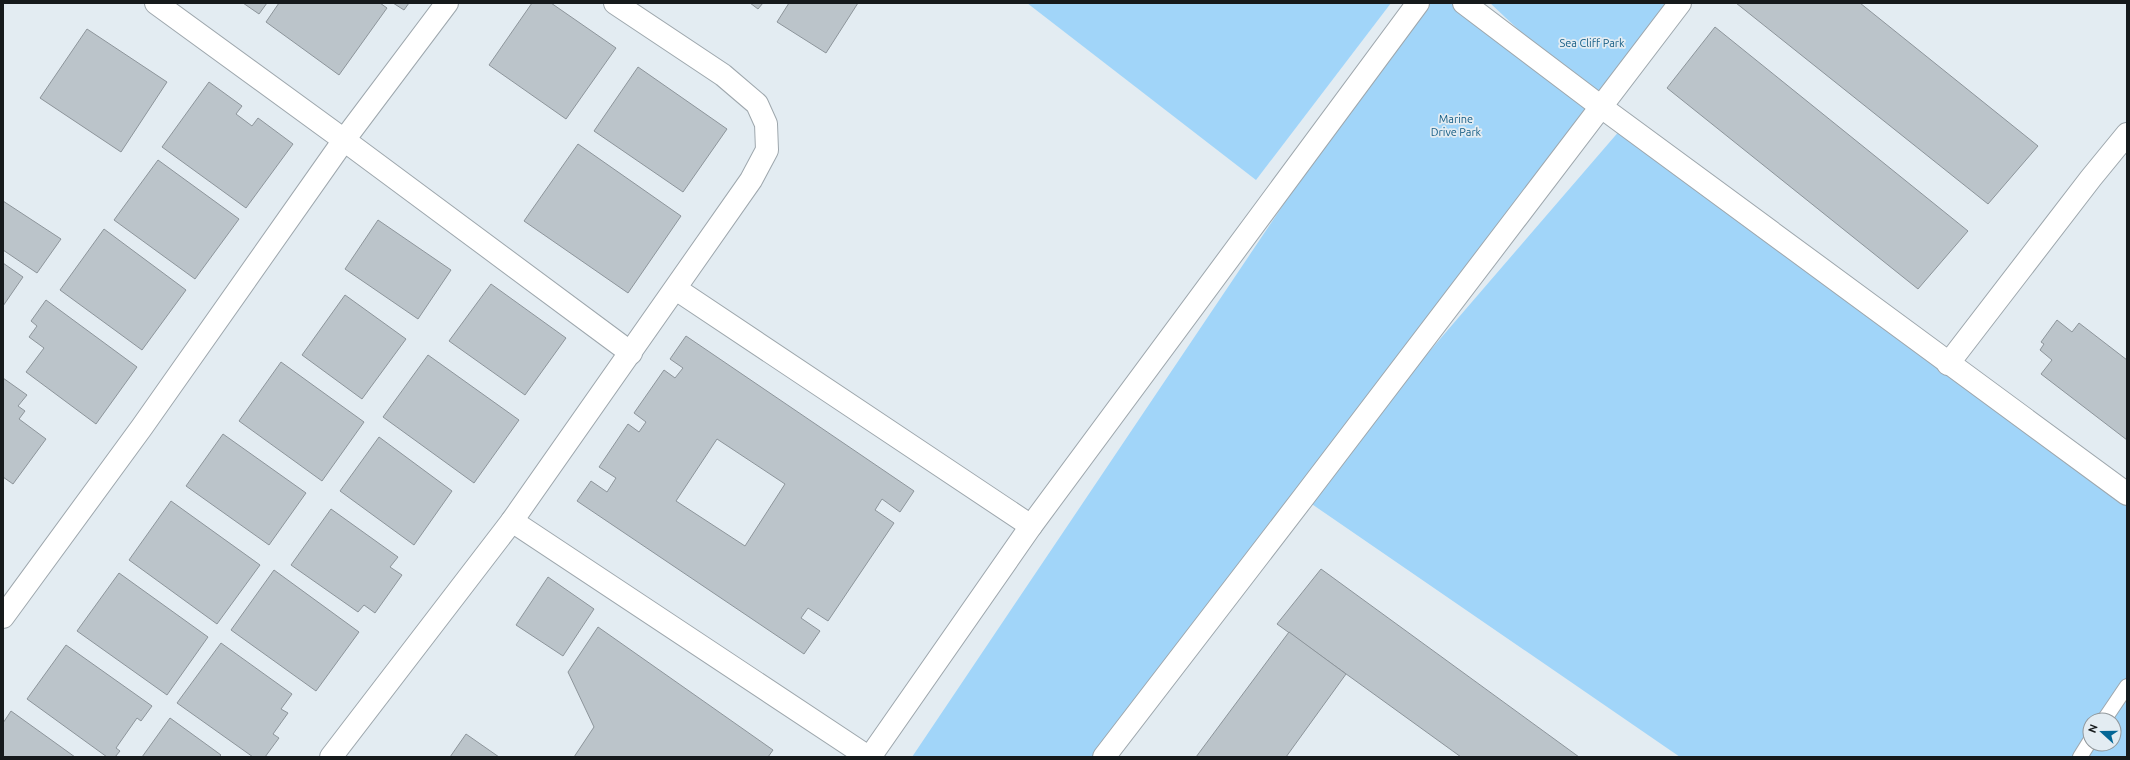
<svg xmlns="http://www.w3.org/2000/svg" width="2130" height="760" viewBox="0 0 2130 760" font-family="Ubuntu,sans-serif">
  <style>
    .green { fill: #a1d5f9; fill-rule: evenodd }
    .building { fill: #bbc4ca; stroke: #8d959b; fill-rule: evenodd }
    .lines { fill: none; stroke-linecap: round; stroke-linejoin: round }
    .lane-casing { stroke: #9ea7ad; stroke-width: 16 }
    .street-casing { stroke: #9ea7ad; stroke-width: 24 }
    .lane { stroke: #fff; stroke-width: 14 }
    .street { stroke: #fff; stroke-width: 22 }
    .labels { text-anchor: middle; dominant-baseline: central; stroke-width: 3.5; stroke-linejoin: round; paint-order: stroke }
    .park-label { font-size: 11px; fill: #145c84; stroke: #e3ecf2 }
  </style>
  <rect width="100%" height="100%" fill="#e3ecf2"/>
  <g class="green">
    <polygon points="1027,3 1391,3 1256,180"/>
    <polygon points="1419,3 1464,3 1591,98 1490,3 1677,3 1106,757 912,757"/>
    <path d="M1627,122L2127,495V757H1680L1303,498ZM2090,720H2114V744H2090Z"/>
  </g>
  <g class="building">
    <polygon points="243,3 267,3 259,14"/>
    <polygon points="279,3 380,3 387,8 339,75 266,22"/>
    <polygon points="393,3 409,3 404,10"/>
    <polygon points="532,3 551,3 616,48 566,119 489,65"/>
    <polygon points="750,3 763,3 758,9"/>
    <polygon points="789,3 858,3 826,53 777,22"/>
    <polygon points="1736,3 1860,3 2038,146 1988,204"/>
    <polygon points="1715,27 1968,231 1918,289 1667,88"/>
    <polygon points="87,29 167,82 121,152 40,98"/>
    <polygon points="638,67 727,129 683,192 594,131"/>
    <polygon points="209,82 242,106 236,114 252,126 258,118 293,144 246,208 162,147"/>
    <polygon points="578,144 681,216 628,293 524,221"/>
    <polygon points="158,160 239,219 195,279 114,220"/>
    <polygon points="3,201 61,239 37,273 3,250"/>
    <polygon points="378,220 451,270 418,319 345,269"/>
    <polygon points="104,229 186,290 142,350 60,290"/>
    <polygon points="3,263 23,277 3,306"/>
    <polygon points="491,284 566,338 525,395 449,341"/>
    <polygon points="345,295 406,339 362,399 302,355"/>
    <polygon points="46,300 137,367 96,424 26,372 44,348 29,337 37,326 31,321"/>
    <polygon points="2057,320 2072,332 2079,323 2127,360 2127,440 2041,374 2052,360 2040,350 2044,344 2041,342"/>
    <path d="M686,336L914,491L900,512L882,499L875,510L894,523L828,621L808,608L801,618L820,631L804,654L577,501L591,481L607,492L616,478L599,467L628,424L639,432L646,422L634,413L664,370L675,378L683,368L670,359ZM717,439L785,484L745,546L676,501Z"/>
    <polygon points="428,355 519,420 474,483 383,417"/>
    <polygon points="281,362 364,422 322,481 239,421"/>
    <polygon points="3,378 27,395 18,406 25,411 19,419 46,439 13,484 3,477"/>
    <polygon points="223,434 306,493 269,545 186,486"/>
    <polygon points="379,437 452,491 414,545 340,491"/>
    <polygon points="171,501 260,565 217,624 129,560"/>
    <polygon points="331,509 398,557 390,567 402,575 375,613 364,605 358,612 291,565"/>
    <polygon points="1321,569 1579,757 1461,757 1277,624"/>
    <polygon points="274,570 359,632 316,691 231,630"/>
    <polygon points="119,573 208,637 167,695 77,631"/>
    <polygon points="548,577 594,609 563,656 516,625"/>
    <polygon points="598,627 773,750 768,757 574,757 594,727 568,672"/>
    <polygon points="1289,632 1346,674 1286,757 1196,757"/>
    <polygon points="221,643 292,694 281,709 288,713 273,734 279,738 265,757 253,757 177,703"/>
    <polygon points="66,645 152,706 141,721 137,718 116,748 120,751 115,757 107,757 27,699"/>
    <polygon points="11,711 75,757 3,757 3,723"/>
    <polygon points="170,718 221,755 219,757 142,757"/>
    <polygon points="466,734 499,757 450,757"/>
  </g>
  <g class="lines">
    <g class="lane-casing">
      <g id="lane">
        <polyline points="2104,720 2127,686"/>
        <polyline points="2080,757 2090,741"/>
      </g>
    </g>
    <g class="street-casing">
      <g id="street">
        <polyline points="156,3 344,140 631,353"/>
        <polyline points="1464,3 1600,106 2127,494"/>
        <polyline points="676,289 1031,526"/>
        <polyline points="1948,364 2091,178 2127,134"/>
        <polyline points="512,521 868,757"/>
        <polyline points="3,617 142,427 344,140 447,3"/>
        <polyline points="331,757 512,521 751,180 767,150 766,124 757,104 723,75 615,3"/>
        <polyline points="870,757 1031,526 1418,3"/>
        <polyline points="1104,757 1303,498 1680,3"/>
      </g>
    </g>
    <use href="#lane" class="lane"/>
    <use href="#street" class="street"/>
  </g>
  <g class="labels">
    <g class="park-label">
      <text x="1592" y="43">Sea Cliff Park</text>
      <text x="1456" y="119">Marine<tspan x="1456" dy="13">Drive Park</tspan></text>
    </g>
  </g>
  <rect width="2130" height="760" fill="none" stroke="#161a1c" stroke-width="8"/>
  <g transform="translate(2102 732) rotate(291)"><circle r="19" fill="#e3ecf2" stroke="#91989c"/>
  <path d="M0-3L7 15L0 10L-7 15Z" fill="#056796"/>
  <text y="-6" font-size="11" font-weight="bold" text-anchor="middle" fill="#161a1c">N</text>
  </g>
</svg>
